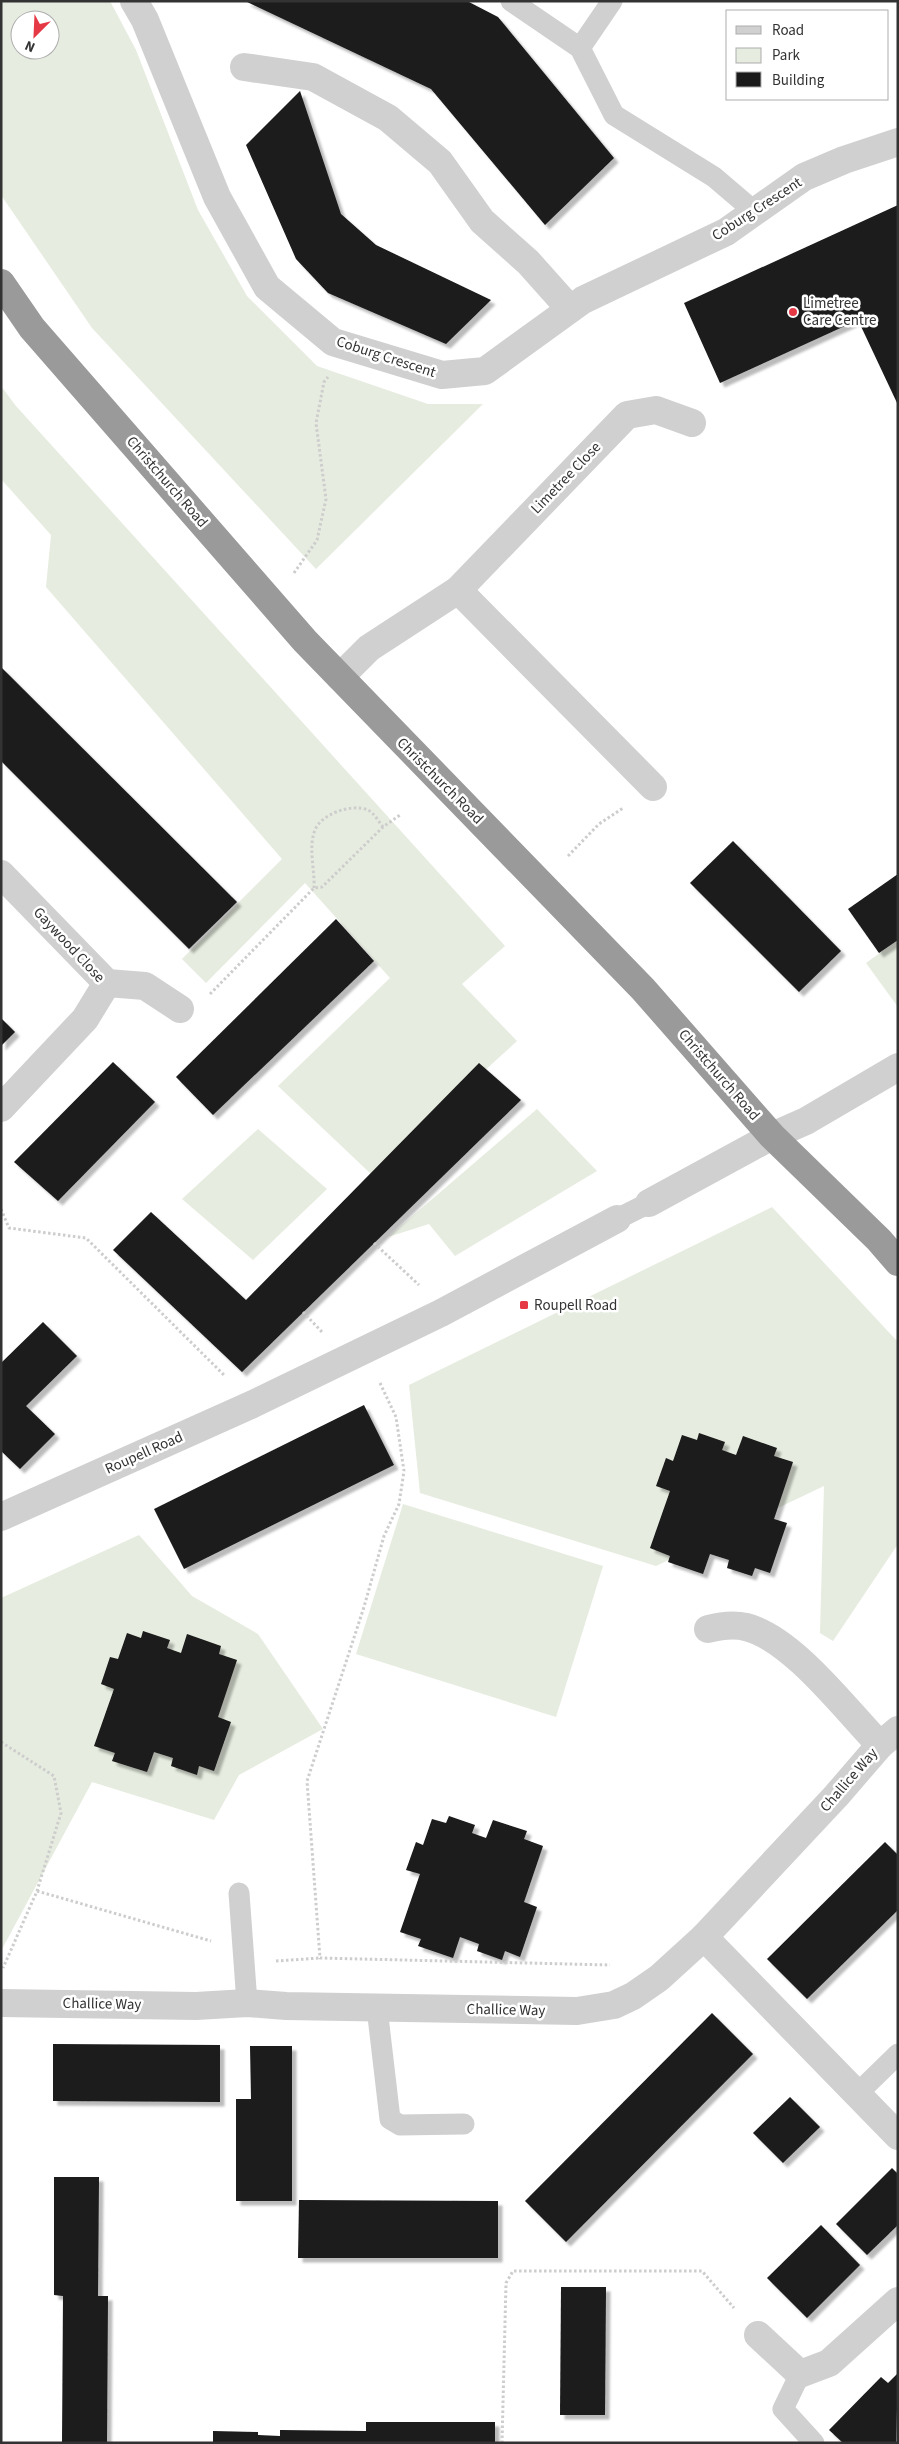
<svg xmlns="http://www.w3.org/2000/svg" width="899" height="2444" viewBox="0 0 899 2444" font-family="'Source Sans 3',sans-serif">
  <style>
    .green { fill: #e6ecdf; fill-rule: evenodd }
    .building { fill: #1a1a1a; filter: url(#shadow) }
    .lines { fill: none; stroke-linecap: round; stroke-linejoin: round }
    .path { stroke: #cdcdcd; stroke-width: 3; stroke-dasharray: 2.5 2.5; stroke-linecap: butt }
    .lane { stroke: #d0d0d0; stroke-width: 21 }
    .street { stroke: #d0d0d0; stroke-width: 28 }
    .highway { stroke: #9a9a9a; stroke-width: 28 }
    .poi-dot { fill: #e63946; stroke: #fff; stroke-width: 2 }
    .labels { text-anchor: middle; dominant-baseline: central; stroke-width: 5; stroke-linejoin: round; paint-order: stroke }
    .street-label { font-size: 15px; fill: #333; stroke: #fff }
    .poi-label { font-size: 15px; fill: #333; stroke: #fff; text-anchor: start }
  </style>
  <defs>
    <filter id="shadow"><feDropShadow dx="4.5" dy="4.5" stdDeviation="1" flood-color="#0004"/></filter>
  </defs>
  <rect width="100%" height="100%" fill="#fff"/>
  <g class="green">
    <path d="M1,1H110L136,50L198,210L247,296L317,366L428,404H483L316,569L92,328L1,195ZM20,20H50V50H20Z"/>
    <polygon points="1,386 16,406 505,946 462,984 517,1041 371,1174 278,1086 390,978 305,883 206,983 182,959 282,859 46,587 51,535 1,479"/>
    <polygon points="898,940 898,1007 866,963"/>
    <polygon points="537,1109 597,1171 455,1256 429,1224 388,1237"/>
    <polygon points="258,1129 327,1189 253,1260 182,1199"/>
    <polygon points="772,1207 898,1342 898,1544 833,1641 820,1633 824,1486 656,1566 420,1493 409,1385"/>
    <polygon points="403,1504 603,1566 556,1717 356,1654"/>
    <polygon points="139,1535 192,1596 258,1634 323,1729 239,1775 214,1820 92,1782 1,1951 1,1598"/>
  </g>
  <g class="building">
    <polygon points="245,1 467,1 498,17 614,158 545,225 431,89"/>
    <polygon points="300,91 341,214 376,245 491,300 446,344 328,293 296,259 246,145"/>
    <polygon points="898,205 898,405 858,320 720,383 684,303"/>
    <polygon points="1,667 237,902 189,949 1,761"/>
    <polygon points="733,841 841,951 799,992 690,883"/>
    <polygon points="898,874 898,940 879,953 848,909"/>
    <polygon points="336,919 374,961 213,1115 176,1077"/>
    <polygon points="1,1018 15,1032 1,1046"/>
    <polygon points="113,1062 155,1102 58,1201 14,1162"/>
    <polygon points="479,1063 521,1100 242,1372 113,1250 151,1212 246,1300"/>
    <polygon points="43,1322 77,1356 26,1406 55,1434 20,1469 1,1451 1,1363"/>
    <polygon points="364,1405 394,1465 184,1569 154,1509"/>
    <polygon points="699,1433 725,1442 722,1450 736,1455 743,1436 777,1448 774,1456 793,1462 774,1519 787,1523 770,1573 755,1568 752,1576 727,1568 729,1560 710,1554 703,1574 668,1562 670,1556 650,1548 670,1491 656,1486 666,1458 673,1461 682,1435 697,1440"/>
    <polygon points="143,1631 170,1640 167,1648 181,1653 187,1634 221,1646 219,1654 237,1660 218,1717 231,1722 214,1771 199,1766 197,1775 171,1766 173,1758 154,1752 147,1772 112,1761 115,1753 94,1746 114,1689 101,1684 110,1657 118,1659 127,1633 141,1638"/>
    <polygon points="449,1816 475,1825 472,1833 486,1838 493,1820 527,1831 524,1839 543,1846 524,1902 537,1907 520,1957 505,1951 502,1960 477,1951 479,1944 460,1937 453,1958 418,1946 421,1939 400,1932 420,1874 406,1870 416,1842 423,1845 432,1819 446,1823"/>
    <polygon points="885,1842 898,1855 898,1910 807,1999 767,1959"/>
    <polygon points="712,2013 753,2054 566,2242 525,2201"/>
    <polygon points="53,2044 220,2045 220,2102 53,2101"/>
    <polygon points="250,2046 292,2046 292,2201 236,2201 236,2099 251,2099"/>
    <polygon points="790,2097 820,2127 783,2163 753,2133"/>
    <polygon points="892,2168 898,2174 898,2225 867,2255 836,2224"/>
    <polygon points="54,2177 99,2177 98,2296 108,2296 107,2443 62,2443 63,2296 54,2295"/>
    <polygon points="299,2200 498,2201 498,2258 298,2258"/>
    <polygon points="821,2225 860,2265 807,2318 767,2278"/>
    <polygon points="561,2287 606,2287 605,2415 560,2415"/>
    <polygon points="898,2373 896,2443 843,2443 829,2430 881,2377 888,2383"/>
    <polygon points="366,2422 495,2422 495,2443 213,2443 213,2431 258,2432 258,2435 280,2436 280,2430 366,2431"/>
  </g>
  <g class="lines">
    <g class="path">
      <polyline points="294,573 317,540 326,499 316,423 324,382 328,377"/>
      <polyline points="568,856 599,824 623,808"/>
      <path d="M314,888C315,870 308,847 315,830C321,814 352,803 368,810C374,813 379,822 383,827"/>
      <polyline points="210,994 314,888 322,887 383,827 400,815"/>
      <polyline points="1,1209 9,1228 86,1238 225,1376"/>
      <polyline points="374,1243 419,1285"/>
      <polyline points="303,1312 322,1332"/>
      <polyline points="380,1383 396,1417 404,1471 399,1504 384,1536 364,1607 307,1781 320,1958 610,1965"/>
      <polyline points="1,1742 54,1776 61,1813 37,1891 3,1968"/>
      <polyline points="37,1891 211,1941"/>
      <polyline points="276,1961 320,1958"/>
      <polyline points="502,2443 506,2283 513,2271 702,2271 734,2308"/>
    </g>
    <g class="lane">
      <polyline points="511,1 580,48 614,115 714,177 755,212"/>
      <polyline points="580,48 612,1"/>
      <polyline points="617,1219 649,1203"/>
      <polyline points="239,1893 247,2003"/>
      <polyline points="377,2008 390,2119 400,2125 464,2124"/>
      <polyline points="858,2093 898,2054"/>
      <polyline points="800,2374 783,2409 814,2443"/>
    </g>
    <g class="street">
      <polyline points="134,1 145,20 217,197 267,287 333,342 442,375 485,371 583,300 726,232 804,177 844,160 898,142"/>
      <polyline points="244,67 313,77 388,118 440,162 482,221 528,262 570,309"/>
      <polyline points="458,590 653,787"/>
      <polyline points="340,677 369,648 458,590 627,415 656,410 692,423"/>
      <polyline points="1,874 107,983 85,1019 1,1108"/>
      <polyline points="107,983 145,986 180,1009"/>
      <polyline points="649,1203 772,1136 806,1121 898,1067"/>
      <polyline points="1,1517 253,1404 441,1313 617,1219"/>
      <path d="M708,1629C720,1626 733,1624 746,1627C792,1638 846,1710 880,1745"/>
      <polyline points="704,1937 898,2136"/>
      <polyline points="1,2003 196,2006 247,2003 286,2006 577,2011 614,2005 633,1996 659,1978 704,1937 836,1796 880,1745 898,1730"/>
      <polyline points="758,2335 800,2374 829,2363 898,2301"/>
    </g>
    <polyline class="highway" points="1,283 32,328 305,641 643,989 772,1136 879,1240 898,1262"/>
  </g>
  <g class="poi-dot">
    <circle cx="793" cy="312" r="5"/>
    <rect x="519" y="1300" width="10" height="10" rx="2.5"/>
  </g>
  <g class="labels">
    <g class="street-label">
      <text transform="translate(757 209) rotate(-33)">Coburg Crescent</text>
      <text transform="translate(386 357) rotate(18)">Coburg Crescent</text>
      <text transform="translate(566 478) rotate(-46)">Limetree Close</text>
      <text transform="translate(167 482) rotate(49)">Christchurch Road</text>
      <text transform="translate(440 781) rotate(45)">Christchurch Road</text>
      <text transform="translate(69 945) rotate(47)">Gaywood Close</text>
      <text transform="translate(719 1075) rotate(49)">Christchurch Road</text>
      <text transform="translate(144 1453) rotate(-24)">Roupell Road</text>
      <text transform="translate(849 1780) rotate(-49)">Challice Way</text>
      <text transform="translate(102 2004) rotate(1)">Challice Way</text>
      <text transform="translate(506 2010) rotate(1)">Challice Way</text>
    </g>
    <g class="poi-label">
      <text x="803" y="303">Limetree<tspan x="803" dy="17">Care Centre</tspan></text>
      <text x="534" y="1305">Roupell Road</text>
    </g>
  </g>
  <rect width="899" height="2444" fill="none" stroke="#333333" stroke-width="5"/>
  <rect x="726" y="10" width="162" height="90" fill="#ffffff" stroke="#adadad"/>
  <rect x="736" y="26" width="25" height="8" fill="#d0d0d0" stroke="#adadad"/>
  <text x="772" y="35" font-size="15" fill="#333333">Road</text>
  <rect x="736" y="48" width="25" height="15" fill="#e6ecdf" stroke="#adadad"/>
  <text x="772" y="60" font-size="15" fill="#333333">Park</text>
  <rect x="736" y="72" width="25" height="15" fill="#1a1a1a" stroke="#adadad"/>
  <text x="772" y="85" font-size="15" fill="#333333">Building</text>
  <g transform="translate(35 35) rotate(204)"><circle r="24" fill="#ffffff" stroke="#adadad"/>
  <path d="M0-4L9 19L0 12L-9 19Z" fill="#e63946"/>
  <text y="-8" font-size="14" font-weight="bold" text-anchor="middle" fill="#333333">N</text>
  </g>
</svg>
